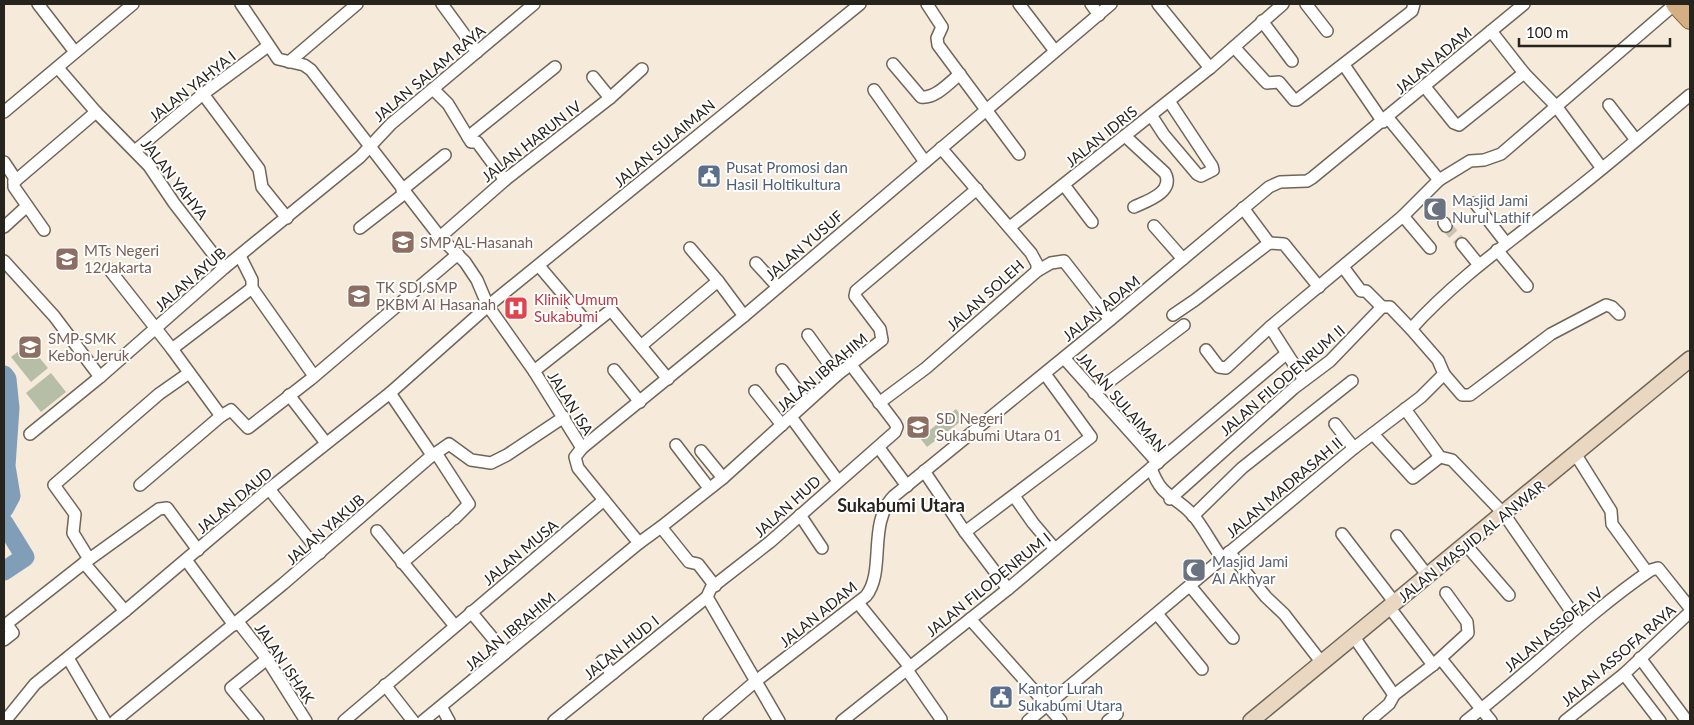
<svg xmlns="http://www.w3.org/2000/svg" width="1694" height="725" viewBox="0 0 1694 725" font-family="Lato,sans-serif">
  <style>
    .green { fill: #b6bfa5 }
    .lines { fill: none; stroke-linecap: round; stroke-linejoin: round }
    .river { stroke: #819eb9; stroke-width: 19 }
    .street-tunnel { stroke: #cdc3b5; stroke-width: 11; stroke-dasharray: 11 5.5; stroke-linecap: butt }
    .street-casing { stroke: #6f6658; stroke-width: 14 }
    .secondary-casing { stroke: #6f6658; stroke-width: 18 }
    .primary-casing { stroke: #855b2a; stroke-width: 20 }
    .street { stroke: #fff; stroke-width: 11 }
    .secondary { stroke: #ead7c1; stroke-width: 15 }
    .primary { stroke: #d4af83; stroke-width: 18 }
    .labels { text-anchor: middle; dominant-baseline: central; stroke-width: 4; stroke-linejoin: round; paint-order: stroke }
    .street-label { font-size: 15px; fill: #27231d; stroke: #fff }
    .service-label { font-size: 15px; fill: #4e5e75; stroke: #fff; text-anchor: start }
    .worship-label { font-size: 15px; fill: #5b616d; stroke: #fff; text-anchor: start }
    .education-label { font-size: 15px; fill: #785e54; stroke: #fff; text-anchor: start }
    .health-label { font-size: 15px; fill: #be3a42; stroke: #fff; text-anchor: start }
    .quarter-label { font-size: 18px; font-weight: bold; fill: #27231d; stroke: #fff }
  </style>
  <rect width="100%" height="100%" fill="#f6ebdb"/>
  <g class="green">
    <polygon points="28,344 48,368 31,382 11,357"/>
    <polygon points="51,373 66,392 41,412 26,393"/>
    <polygon points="956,409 964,419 927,447 920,438"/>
  </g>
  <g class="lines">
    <g class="river">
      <polyline points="4,375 7,379 10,408 6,466 11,496 4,509"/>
      <polyline points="4,523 25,557 4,571"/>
    </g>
    <polyline class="street-tunnel" points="1446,226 1462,244"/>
    <g class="street-casing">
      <g id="street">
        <polyline points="38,4 75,52"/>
        <polyline points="241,4 278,59 304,65 311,70 440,237 465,262 477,280 488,306 534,371 582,448 575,457 578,468 639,543 661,527 689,562 698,564 715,586"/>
        <polyline points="442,4 477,52"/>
        <polyline points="927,4 942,27 937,38 938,45 1019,154"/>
        <polyline points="1019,4 1055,51"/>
        <polyline points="1091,4 1099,15"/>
        <polyline points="1158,4 1210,68"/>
        <polyline points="1306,4 1327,31"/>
        <polyline points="1262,21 1292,61"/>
        <polyline points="1491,31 1524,73 1556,106 1601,167"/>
        <polyline points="1234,47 1264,80 1267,83 1279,82 1294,100 1297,100 1412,11 1414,4"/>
        <polyline points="289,62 357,4"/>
        <path d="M893,64L921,97C935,99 949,83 960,74"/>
        <polyline points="1344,65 1383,122"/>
        <polyline points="58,68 96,112 149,166 174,203 224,268"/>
        <polyline points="593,77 610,98"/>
        <polyline points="1425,87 1454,123 1459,125 1524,73"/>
        <polyline points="433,89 448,104 471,142 477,142 505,180"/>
        <polyline points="874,90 925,162"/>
        <polyline points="203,94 259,169 262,187 287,218"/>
        <polyline points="1609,105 1636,140"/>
        <polyline points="4,112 133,4"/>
        <polyline points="1151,115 1164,135 1197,174 1201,176 1213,170 1212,166 1169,101"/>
        <path d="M1125,136L1165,173C1175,192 1147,201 1134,207"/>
        <polyline points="468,137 555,67"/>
        <polyline points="941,148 1031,253 1037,264 1037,271"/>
        <polyline points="136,150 203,94 268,46"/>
        <polyline points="4,162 14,177 14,187 44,230"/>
        <polyline points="1439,180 1470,161 1484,160 1501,154 1675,4"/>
        <polyline points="14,182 96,112"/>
        <polyline points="1064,185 1092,222"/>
        <polyline points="402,190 445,155"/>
        <polyline points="1475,203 1506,243"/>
        <polyline points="1243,208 1269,243"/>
        <polyline points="1403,216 1430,248"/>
        <polyline points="1444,223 1446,226"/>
        <polyline points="1154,226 1183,259"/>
        <polyline points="4,227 27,206"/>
        <polyline points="1010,227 1210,68 1283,4"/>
        <polyline points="360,228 405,193"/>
        <polyline points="440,237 505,180 610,98 642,69"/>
        <polyline points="1462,244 1479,265"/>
        <polyline points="690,248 718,281 744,316"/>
        <polyline points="1497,250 1527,286"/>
        <polyline points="240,256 252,280 252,288 314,376"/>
        <polyline points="4,261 54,316 100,377"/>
        <polyline points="756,263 778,287"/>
        <polyline points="539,266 590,326"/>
        <polyline points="1343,267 1361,291 1366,291 1382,307"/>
        <polyline points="109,269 172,349 221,416 231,410 248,428 311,379 458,254"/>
        <polyline points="1173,315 1195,300 1269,243 1284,244 1319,287"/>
        <polyline points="808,335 837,375"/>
        <polyline points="642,345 718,281"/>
        <polyline points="172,349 252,288"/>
        <polyline points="1206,350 1219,367 1226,368 1270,327"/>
        <polyline points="1064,358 1158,463"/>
        <polyline points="614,370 640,402"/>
        <polyline points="782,370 806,402"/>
        <polyline points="534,371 611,310 668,379"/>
        <polyline points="1444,374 1462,395 1470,395 1551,334 1606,305 1612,307 1619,314"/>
        <polyline points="1304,380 1270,327 1403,216 1439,180 1388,118"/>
        <polyline points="755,391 782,425"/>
        <polyline points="390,393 432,455"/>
        <polyline points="1094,393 1184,325"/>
        <polyline points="289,395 326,443"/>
        <polyline points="879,403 926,368 1037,271 1051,263 1064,261 1110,320"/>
        <polyline points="1405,409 1440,457 1452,460 1504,514 1580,624"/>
        <polyline points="791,417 838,481"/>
        <polyline points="1335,424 1354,448"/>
        <polyline points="30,434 100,377 224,268 360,157 391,124 534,4"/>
        <polyline points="1373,434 1413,478 1440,457"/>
        <polyline points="676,445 709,488"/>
        <polyline points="582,448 744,316 1111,4"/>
        <polyline points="879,448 907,486"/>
        <polyline points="701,451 723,478"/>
        <polyline points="436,453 469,504 454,519"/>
        <polyline points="1576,455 1611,511 1612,524 1647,572"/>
        <path d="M1151,468C1162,499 1175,495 1193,515C1204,528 1212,545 1222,558"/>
        <polyline points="924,471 965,532 1008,589"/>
        <polyline points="140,485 221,416"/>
        <polyline points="269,489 320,553"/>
        <polyline points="1014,496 1033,523 1055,549"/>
        <polyline points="1170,499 1294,388 1330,361 1382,307 1390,307 1411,329"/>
        <polyline points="800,515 822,548"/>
        <polyline points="1193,516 1242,468 1352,381"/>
        <polyline points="661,527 723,478 837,375 882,340 880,329 855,296 856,291 977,189"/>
        <polyline points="377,531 455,626"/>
        <polyline points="965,532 1091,437 1045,374"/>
        <polyline points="1342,534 1395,603"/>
        <polyline points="1397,536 1428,576"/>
        <polyline points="1466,545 1509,595"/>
        <polyline points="1229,552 1266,597 1284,614 1322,663"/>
        <polyline points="89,559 73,533 75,514 54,485 159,394 189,373"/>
        <polyline points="186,560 234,625"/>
        <polyline points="84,563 125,611"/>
        <polyline points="402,563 450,522"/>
        <polyline points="1191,587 1233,638"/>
        <polyline points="707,597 779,721"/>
        <polyline points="858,603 910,667"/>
        <polyline points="1390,608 1433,665"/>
        <polyline points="471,612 505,653"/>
        <polyline points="1158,615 1202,669"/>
        <polyline points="970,619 1061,721"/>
        <polyline points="238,622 267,659 306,721"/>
        <polyline points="1354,637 1394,695 1389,704 1369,721"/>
        <polyline points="4,640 13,633 8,626 9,622 84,563 159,509 167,508 198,550"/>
        <polyline points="68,658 105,721"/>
        <polyline points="1640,658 1687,721"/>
        <polyline points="1441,659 1491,721"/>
        <polyline points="602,661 612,674"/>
        <polyline points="907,670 941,719"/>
        <polyline points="1624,674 1660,721"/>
        <polyline points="385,685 413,721"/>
        <polyline points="1394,695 1433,665 1468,633 1467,622 1446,593"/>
        <polyline points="442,708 449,721"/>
        <polyline points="5,721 35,684 125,611 269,489 390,393 488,306 860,4"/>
        <polyline points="115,721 283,584 429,458 449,444 471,460 491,463 507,455 564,417"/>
        <polyline points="258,721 231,688 267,659"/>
        <polyline points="344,721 604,500"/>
        <polyline points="423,721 639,543"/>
        <polyline points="554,721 707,597 711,588 770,542 895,432 897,427 895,423 851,365"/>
        <path d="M709,721L756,681L866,596C886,571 867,523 894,496L1110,320L1269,187L1280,182L1307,181L1312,178L1524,4"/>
        <polyline points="842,721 1008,589 1286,354"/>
        <path d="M1028,721L1354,448L1421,397L1444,374L1438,360L1411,329C1456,279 1511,241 1564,199C1607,166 1648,130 1690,95"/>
        <polyline points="1108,721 1117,714"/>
        <path d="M1466,721C1529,673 1585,615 1651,570L1658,568L1690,608"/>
        <polyline points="1565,721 1624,674 1690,612"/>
      </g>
    </g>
    <g class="secondary-casing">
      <polyline id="secondary" points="1251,721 1690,359"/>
    </g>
    <g class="primary-casing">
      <polyline id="primary" points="1675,4 1690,20"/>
    </g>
    <use href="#street" class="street"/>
    <use href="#secondary" class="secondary"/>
    <use href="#primary" class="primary"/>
  </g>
  <defs>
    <g id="civic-square" transform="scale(1.25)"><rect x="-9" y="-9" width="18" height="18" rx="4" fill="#5c6f8a" stroke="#fff"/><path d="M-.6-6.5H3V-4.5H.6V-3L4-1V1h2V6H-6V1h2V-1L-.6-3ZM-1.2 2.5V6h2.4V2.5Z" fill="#fff"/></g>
    <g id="mosque-square" transform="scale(1.25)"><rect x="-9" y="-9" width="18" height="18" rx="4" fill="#6b7280" stroke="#fff"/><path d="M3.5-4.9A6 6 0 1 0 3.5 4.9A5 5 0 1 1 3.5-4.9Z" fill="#fff"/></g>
    <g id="school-square" transform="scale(1.25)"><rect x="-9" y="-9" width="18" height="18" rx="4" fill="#8d6e63" stroke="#fff"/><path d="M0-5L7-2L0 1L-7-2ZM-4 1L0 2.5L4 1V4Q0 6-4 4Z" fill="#fff"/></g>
    <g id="hospital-square" transform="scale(1.25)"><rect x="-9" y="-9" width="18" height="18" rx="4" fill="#e0444e" stroke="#fff"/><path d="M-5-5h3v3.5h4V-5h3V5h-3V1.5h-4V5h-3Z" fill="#fff"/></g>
  </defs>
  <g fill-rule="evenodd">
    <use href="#civic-square" x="709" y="176"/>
    <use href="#mosque-square" x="1435" y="209"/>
    <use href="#school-square" x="403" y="242"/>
    <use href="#school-square" x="67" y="259"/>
    <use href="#school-square" x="359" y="296"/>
    <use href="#hospital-square" x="516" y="308"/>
    <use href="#school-square" x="30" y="347"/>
    <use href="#school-square" x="918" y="427"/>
    <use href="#mosque-square" x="1194" y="570"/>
    <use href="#civic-square" x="1001" y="697"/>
  </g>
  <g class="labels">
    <g class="street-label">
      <text transform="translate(1433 60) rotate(-40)">JALAN ADAM</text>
      <text transform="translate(429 73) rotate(-40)">JALAN SALAM RAYA</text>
      <text transform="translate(192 86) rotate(-38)">JALAN YAHYA I</text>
      <text transform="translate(1101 136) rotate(-39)">JALAN IDRIS</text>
      <text transform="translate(531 141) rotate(-38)">JALAN HARUN IV</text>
      <text transform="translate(664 143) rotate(-40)">JALAN SULAIMAN</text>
      <text transform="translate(175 179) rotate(52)">JALAN YAHYA</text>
      <text transform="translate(804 245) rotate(-41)">JALAN YUSUF</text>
      <text transform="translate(190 279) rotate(-41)">JALAN AYUB</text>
      <text transform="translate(985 295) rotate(-42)">JALAN SOLEH</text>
      <text transform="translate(1101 308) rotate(-39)">JALAN ADAM</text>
      <text transform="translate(822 372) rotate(-40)">JALAN IBRAHIM</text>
      <text transform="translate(1282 380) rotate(-41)">JALAN FILODENRUM II</text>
      <text transform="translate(1122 402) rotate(49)">JALAN SULAIMAN</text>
      <text transform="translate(571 403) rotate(58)">JALAN ISA</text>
      <text transform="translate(1284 487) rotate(-40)">JALAN MADRASAH II</text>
      <text transform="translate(234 500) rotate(-40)">JALAN DAUD</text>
      <text transform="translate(787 506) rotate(-42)">JALAN HUD</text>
      <text transform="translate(325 529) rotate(-41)">JALAN YAKUB</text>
      <text transform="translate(1471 541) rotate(-39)">JALAN MASJID AL ANWAR</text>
      <text transform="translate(520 552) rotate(-40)">JALAN MUSA</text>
      <text transform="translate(988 584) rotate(-39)">JALAN FILODENRUM I</text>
      <text transform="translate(818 614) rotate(-39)">JALAN ADAM</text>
      <text transform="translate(1553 629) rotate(-40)">JALAN ASSOFA IV</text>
      <text transform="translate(510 631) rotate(-40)">JALAN IBRAHIM</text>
      <text transform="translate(621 647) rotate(-39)">JALAN HUD I</text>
      <text transform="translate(1618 655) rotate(-41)">JALAN ASSOFA RAYA</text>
      <text transform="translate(285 663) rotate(56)">JALAN ISHAK</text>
    </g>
    <g class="service-label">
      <text x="726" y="167">Pusat Promosi dan<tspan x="726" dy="17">Hasil Holtikultura</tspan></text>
      <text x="1018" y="688">Kantor Lurah<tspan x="1018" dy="17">Sukabumi Utara</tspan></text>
    </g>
    <g class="worship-label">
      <text x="1452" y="200">Masjid Jami<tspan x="1452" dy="17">Nurul Lathif</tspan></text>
      <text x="1212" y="561">Masjid Jami<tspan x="1212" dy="17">Al Akhyar</tspan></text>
    </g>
    <g class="education-label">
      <text x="420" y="242">SMP AL-Hasanah</text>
      <text x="84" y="250">MTs Negeri<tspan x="84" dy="17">12 Jakarta</tspan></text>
      <text x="376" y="287">TK SDI SMP<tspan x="376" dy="17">PKBM Al Hasanah</tspan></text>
      <text x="48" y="338">SMP-SMK<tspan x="48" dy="17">Kebon Jeruk</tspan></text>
      <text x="936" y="418">SD Negeri<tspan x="936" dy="17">Sukabumi Utara 01</tspan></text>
    </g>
    <g class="health-label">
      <text x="534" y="299">Klinik Umum<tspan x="534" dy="17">Sukabumi</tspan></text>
    </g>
    <g class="quarter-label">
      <text x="901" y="505">Sukabumi Utara</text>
    </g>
  </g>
  <rect width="1694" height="725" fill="none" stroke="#27231d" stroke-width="10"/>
  <path d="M1519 38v8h151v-8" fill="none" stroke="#27231d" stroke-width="2.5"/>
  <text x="1526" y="38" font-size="15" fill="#27231d" stroke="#ffffff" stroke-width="4" paint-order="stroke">100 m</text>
</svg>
